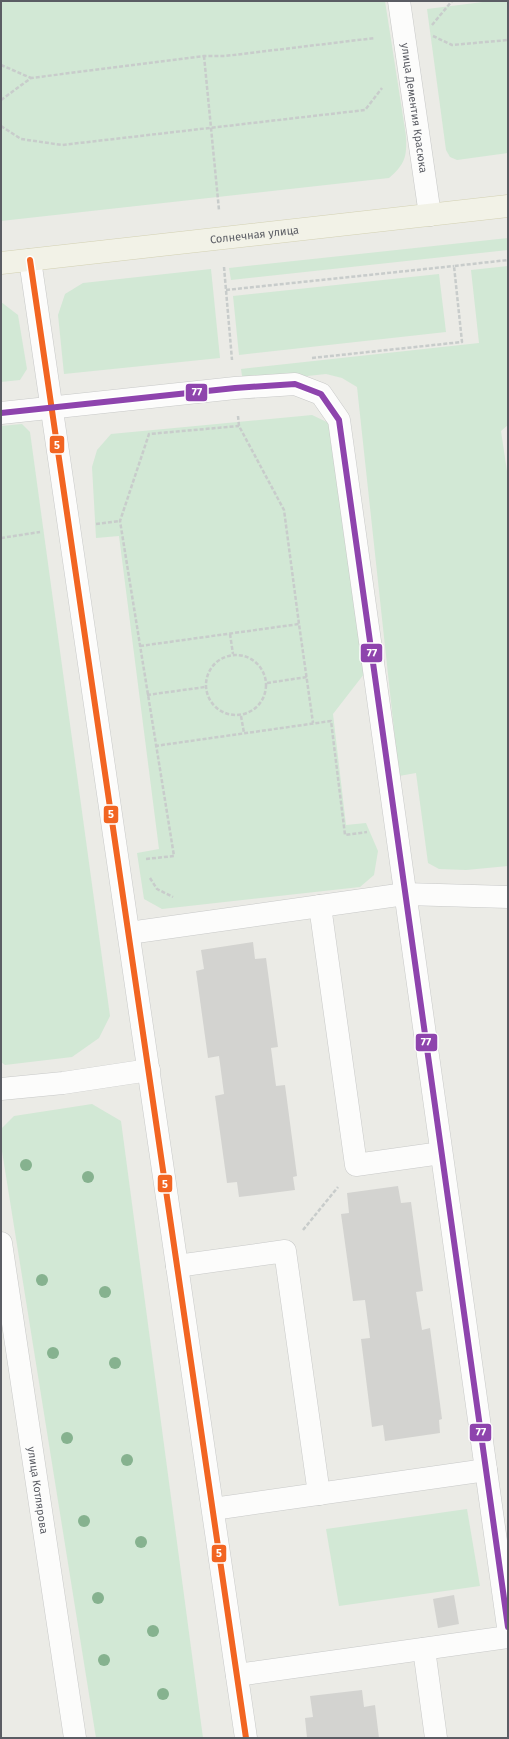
<svg xmlns="http://www.w3.org/2000/svg" width="509" height="1739" viewBox="0 0 509 1739" font-family="'Fira Sans',sans-serif">
  <style>
    .green { fill: #d2e8d5 }
    .building { fill: #d3d3d0 }
    .lines { fill: none; stroke-linecap: round; stroke-linejoin: round }
    .minor-casing { stroke: #c8c9c8; stroke-width: 23 }
    .major-casing { stroke: #d3d1b3; stroke-width: 23 }
    .path { stroke: #c8cccb; stroke-width: 2.5; stroke-dasharray: 4 2; stroke-linecap: butt }
    .minor { stroke: #fcfcfb; stroke-width: 22 }
    .major { stroke: #f2f2e7; stroke-width: 22 }
    .bus-1-casing { stroke: #fff; stroke-width: 9 }
    .bus-2-casing { stroke: #fff; stroke-width: 9 }
    .bus-1 { stroke: #f26522; stroke-width: 6 }
    .bus-2 { stroke: #8e44ad; stroke-width: 6 }
    .tree { fill: #86b28f }
    .labels { text-anchor: middle; dominant-baseline: central; stroke-width: 4; stroke-linejoin: round; paint-order: stroke }
    .street-label { font-size: 11px; fill: #5b5d64; stroke: #fff }
    .line-badge { stroke: #fff; stroke-width: 1.5 }
    .badge-label { font-size: 11px; text-anchor: middle; font-weight: bold; fill: #fff }
  </style>
  <rect width="100%" height="100%" fill="#ebebe6"/>
  <g class="green">
    <path d="M1,1H385L406,136C407,157 405,164 389,178L1,221Z"/>
    <polygon points="491,1 508,1 508,153 457,160 450,157 446,150 427,9"/>
    <polygon points="508,238 508,250 231,280 229,268"/>
    <polygon points="508,266 508,425 501,431 508,478 508,866 466,870 439,869 428,863 416,773 399,776 357,387 342,378 326,374 243,383 241,369 479,343 471,270"/>
    <polygon points="211,269 220,358 64,374 58,315 65,294 83,283"/>
    <polygon points="439,274 446,332 239,355 233,296"/>
    <polygon points="1,302 18,315 27,369 20,380 1,382"/>
    <polygon points="312,415 333,425 364,674 333,714 346,825 366,823 378,851 374,875 360,887 162,909 144,899 137,853 159,849 119,536 96,538 92,467 97,450 111,434"/>
    <polygon points="22,424 30,432 110,1016 99,1038 72,1057 5,1065 1,1062 1,426"/>
    <polygon points="92,1104 121,1121 203,1738 96,1738 1,1145 1,1129 14,1116"/>
    <polygon points="467,1509 480,1586 339,1606 326,1529"/>
  </g>
  <g class="building">
    <polygon points="253,942 255,959 266,958 278,1047 271,1048 276,1086 285,1085 297,1176 293,1177 295,1190 239,1197 237,1182 227,1183 215,1096 224,1094 219,1056 208,1058 196,971 204,969 201,950"/>
    <polygon points="398,1186 401,1203 411,1202 423,1291 416,1292 422,1330 430,1328 442,1419 439,1420 440,1433 385,1441 383,1425 372,1427 361,1339 370,1338 365,1300 353,1301 341,1214 349,1213 347,1193"/>
    <polygon points="454,1595 459,1624 438,1628 433,1599"/>
    <polygon points="362,1690 364,1707 375,1705 379,1738 307,1738 305,1718 313,1717 310,1696"/>
  </g>
  <g class="lines">
    <g class="minor-casing">
      <g id="minor">
        <path id="s1" d="M399,1L430,215"/>
        <polyline points="30,260 246,1738"/>
        <polyline points="1,413 235,388 295,384 321,394 339,420 508,1627"/>
        <polyline points="320,906 356,1165 441,1153"/>
        <polyline points="129,933 405,894 508,897"/>
        <polyline points="1,1089 63,1083 149,1070"/>
        <path id="s2" d="M1,1243L75,1738"/>
        <polyline points="177,1266 285,1251 319,1494"/>
        <polyline points="213,1509 486,1470"/>
        <polyline points="424,1649 436,1738"/>
        <polyline points="237,1675 508,1637"/>
      </g>
    </g>
    <g class="major-casing">
      <g id="major">
        <path id="s3" d="M1,263L508,206"/>
      </g>
    </g>
    <g class="path">
      <polyline points="432,25 452,1"/>
      <polyline points="433,36 452,45 508,40"/>
      <polyline points="204,56 219,210"/>
      <polyline points="1,65 31,78"/>
      <polyline points="1,100 31,78 204,56 225,56 375,38"/>
      <polyline points="1,126 21,139 62,145 365,110 382,88"/>
      <polyline points="224,267 232,360"/>
      <polyline points="226,290 454,266"/>
      <polyline points="312,358 462,342 454,266 508,260"/>
      <polyline points="238,416 239,426 284,510 299,624"/>
      <polyline points="96,524 120,521"/>
      <polyline points="1,538 40,532"/>
      <polyline points="230,634 233,654"/>
      <polyline points="140,646 299,624 313,723"/>
      <circle cx="236" cy="685" r="30"/>
      <polyline points="267,683 307,677"/>
      <polyline points="147,695 205,687"/>
      <polyline points="241,716 244,733"/>
      <polyline points="155,746 331,721 345,835 367,832"/>
      <polyline points="146,859 174,856 120,521 149,434 239,426"/>
      <polyline points="150,878 157,889 173,897"/>
      <polyline points="303,1230 338,1187"/>
    </g>
    <use href="#minor" class="minor"/>
    <use href="#major" class="major"/>
    <g class="bus-1-casing">
      <polyline id="bus-1" points="30,260 246,1738"/>
    </g>
    <g class="bus-2-casing">
      <polyline id="bus-2" points="1,413 235,388 295,384 321,394 339,420 508,1627"/>
    </g>
    <use href="#bus-1" class="bus-1"/>
    <use href="#bus-2" class="bus-2"/>
  </g>
  <g class="tree">
    <circle cx="26" cy="1165" r="6"/>
    <circle cx="88" cy="1177" r="6"/>
    <circle cx="42" cy="1280" r="6"/>
    <circle cx="105" cy="1292" r="6"/>
    <circle cx="53" cy="1353" r="6"/>
    <circle cx="115" cy="1363" r="6"/>
    <circle cx="67" cy="1438" r="6"/>
    <circle cx="127" cy="1460" r="6"/>
    <circle cx="84" cy="1521" r="6"/>
    <circle cx="141" cy="1542" r="6"/>
    <circle cx="98" cy="1598" r="6"/>
    <circle cx="153" cy="1631" r="6"/>
    <circle cx="104" cy="1660" r="6"/>
    <circle cx="163" cy="1694" r="6"/>
  </g>
  <g class="labels">
    <g class="street-label">
      <text stroke="none"><textPath href="#s1" startOffset="108">улица Дементия Красюка</textPath></text>
      <text stroke="none"><textPath href="#s3" startOffset="255">Солнечная улица</textPath></text>
      <text stroke="none"><textPath href="#s2" startOffset="250">улица Котлярова</textPath></text>
    </g>
  </g>
  <g class="line-badge">
    <rect x="185" y="383" width="23" height="19" rx="4" fill="#8e44ad"/>
    <rect x="49" y="435" width="16" height="19" rx="4" fill="#f26522"/>
    <rect x="360" y="643" width="23" height="20" rx="4" fill="#8e44ad"/>
    <rect x="103" y="805" width="16" height="19" rx="4" fill="#f26522"/>
    <rect x="415" y="1033" width="23" height="19" rx="4" fill="#8e44ad"/>
    <rect x="157" y="1174" width="16" height="19" rx="4" fill="#f26522"/>
    <rect x="469" y="1423" width="23" height="19" rx="4" fill="#8e44ad"/>
    <rect x="211" y="1544" width="16" height="19" rx="4" fill="#f26522"/>
  </g>
  <g class="badge-label">
    <text x="197" y="396">77</text>
    <text x="57" y="449">5</text>
    <text x="372" y="657">77</text>
    <text x="111" y="818">5</text>
    <text x="426" y="1046">77</text>
    <text x="165" y="1188">5</text>
    <text x="481" y="1436">77</text>
    <text x="219" y="1557">5</text>
  </g>
  <rect width="509" height="1739" fill="none" stroke="#5b5d64" stroke-width="4"/>
</svg>
